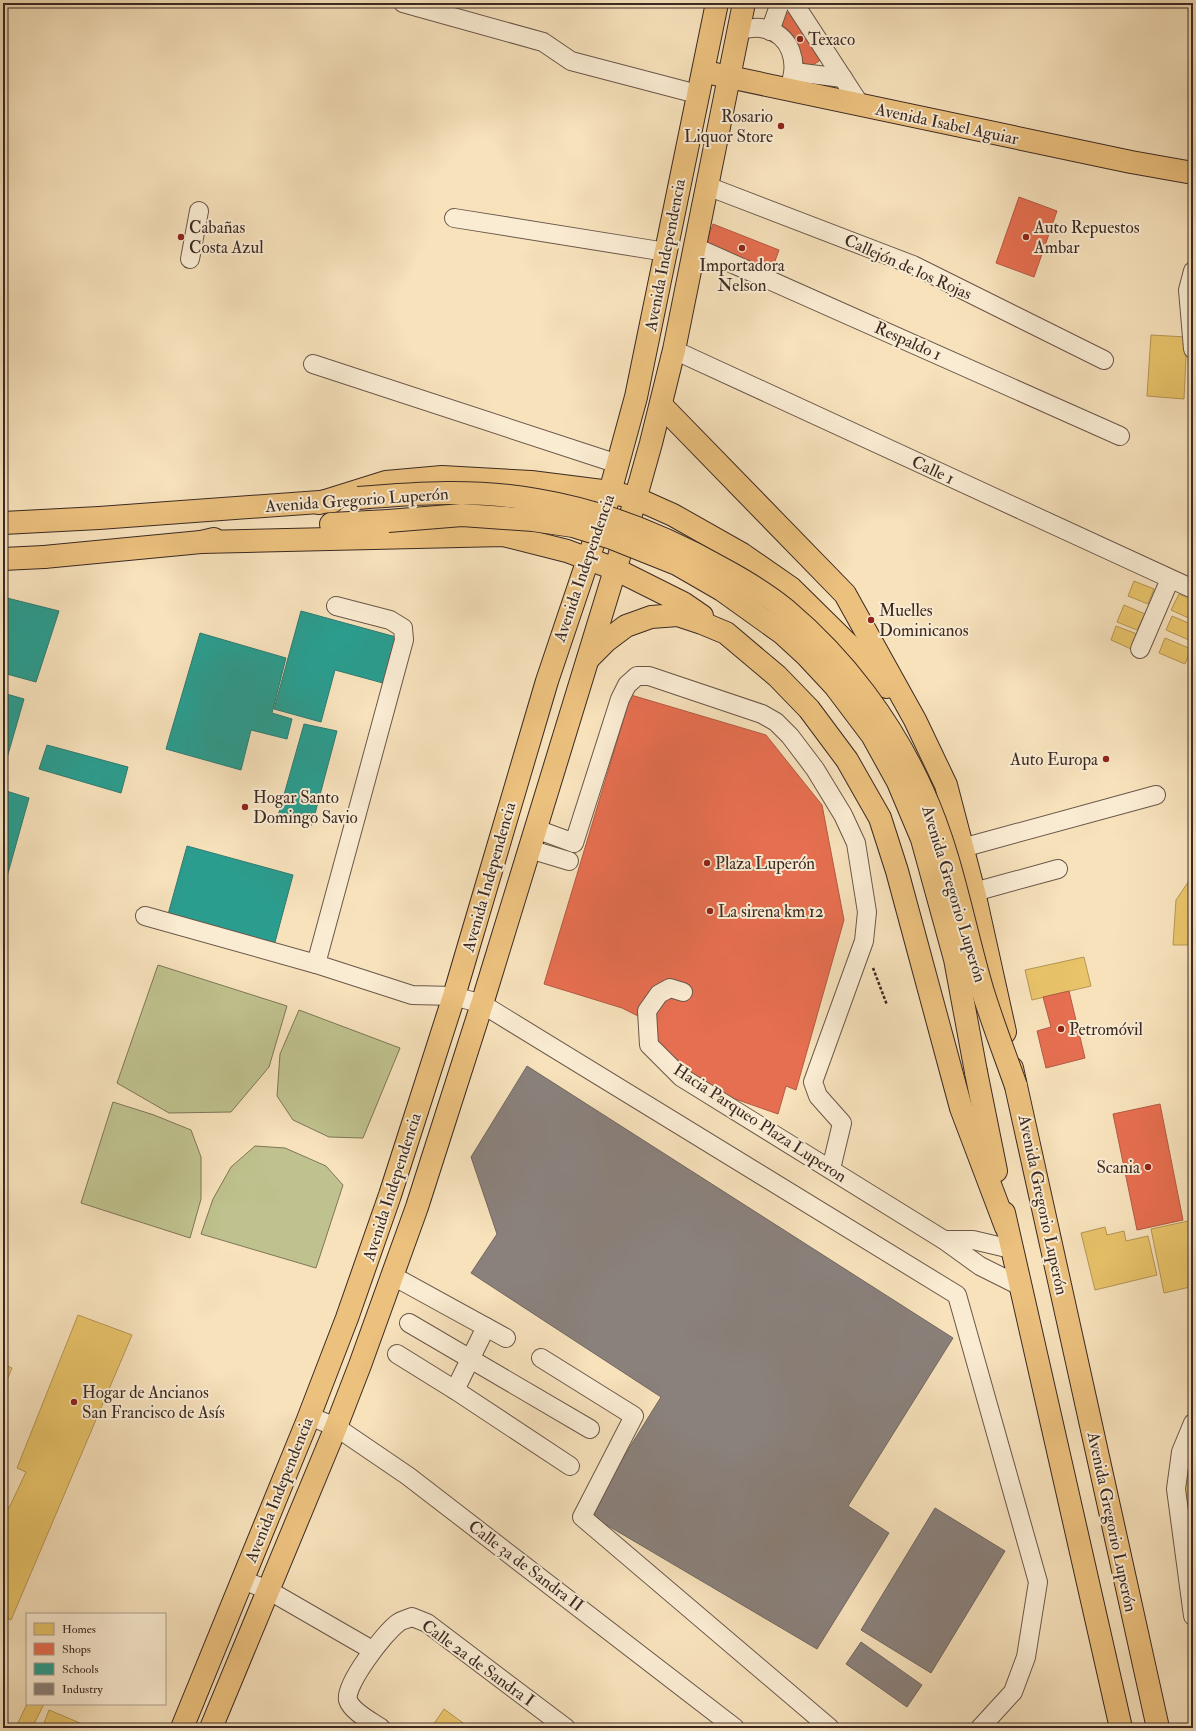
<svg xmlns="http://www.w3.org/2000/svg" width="1196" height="1731" viewBox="0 0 1196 1731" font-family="'IM FELL Double Pica',serif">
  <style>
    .green { fill: #bfc28e; stroke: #7d7658 }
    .homes { fill: #e9c46a; stroke: #b59655 }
    .shops { fill: #e76f51; stroke: #b35a43 }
    .schools { fill: #2a9d8f; stroke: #2f7a6f }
    .industry { fill: #8a817c; stroke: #726761 }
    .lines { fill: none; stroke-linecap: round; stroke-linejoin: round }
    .minor-casing { stroke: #6a5749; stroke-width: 20 }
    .major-casing { stroke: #3b2923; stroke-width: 24 }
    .highway-casing { stroke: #3b2923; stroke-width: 24 }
    .path { stroke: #3b2923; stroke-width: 2.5; stroke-dasharray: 3 2; stroke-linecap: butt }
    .minor { stroke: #faecd3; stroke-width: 18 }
    .major { stroke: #ecc17e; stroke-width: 22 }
    .highway { stroke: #ecc17e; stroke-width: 22 }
    .major-bridge-casing { stroke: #3b2923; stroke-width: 24; stroke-linecap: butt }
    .major-bridge { stroke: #ecc17e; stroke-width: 22 }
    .poi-dot { fill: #8f2418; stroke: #faecd3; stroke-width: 1.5 }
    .labels { text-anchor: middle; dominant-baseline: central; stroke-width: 4; stroke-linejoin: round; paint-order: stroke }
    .poi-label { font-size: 17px; fill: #3b2923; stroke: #faecd3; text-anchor: start }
    .street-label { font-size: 17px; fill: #3b2923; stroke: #faecd3 }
  </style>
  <rect width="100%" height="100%" fill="#f7e2bc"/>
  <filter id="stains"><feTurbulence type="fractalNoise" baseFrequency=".005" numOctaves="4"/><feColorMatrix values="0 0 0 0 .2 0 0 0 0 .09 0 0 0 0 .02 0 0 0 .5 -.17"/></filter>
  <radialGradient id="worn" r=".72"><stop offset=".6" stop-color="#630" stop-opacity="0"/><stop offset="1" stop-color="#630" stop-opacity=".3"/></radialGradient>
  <g class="green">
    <polygon points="158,965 287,1006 269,1067 231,1112 169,1113 117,1083"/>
    <polygon points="299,1010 400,1048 363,1138 329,1137 293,1120 277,1096 280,1054"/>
    <polygon points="113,1102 154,1115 191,1130 201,1157 201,1199 190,1238 81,1203"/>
    <polygon points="255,1146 285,1148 326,1166 343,1185 316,1268 201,1234 213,1199 231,1167"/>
  </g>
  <g class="homes">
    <polygon points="1151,335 1187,337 1184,399 1147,396"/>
    <polygon points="1134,581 1154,589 1148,604 1128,596"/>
    <polygon points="1179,594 1193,600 1193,620 1171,610"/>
    <polygon points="1124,605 1145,614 1137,630 1117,622"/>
    <polygon points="1172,616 1193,625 1193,636 1191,641 1166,630"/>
    <polygon points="1116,626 1137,634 1131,649 1111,640"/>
    <polygon points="1165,638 1191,649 1185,664 1159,653"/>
    <polygon points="1193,875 1193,945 1173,945 1176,900"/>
    <polygon points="1084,957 1091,986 1032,1000 1025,970"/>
    <polygon points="1193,1220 1193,1291 1190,1287 1164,1293 1151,1229"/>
    <polygon points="1105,1227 1107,1235 1124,1231 1126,1241 1148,1236 1157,1275 1095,1290 1081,1233"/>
    <polygon points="78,1315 132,1335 11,1620 3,1616 3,1506 9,1508 26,1472 17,1468"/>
    <polygon points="3,1364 12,1368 3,1389"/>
    <polygon points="1193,1465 1193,1508 1187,1509 1182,1466"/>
    <polygon points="1188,1510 1193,1510 1193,1542"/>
    <polygon points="27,1704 44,1704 32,1728 23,1728 17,1725"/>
    <polygon points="444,1709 470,1728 431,1728"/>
    <polygon points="49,1710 92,1728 42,1728"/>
  </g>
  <g class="shops">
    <polygon points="792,10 822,59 807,69 777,20"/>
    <polygon points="1019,197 1057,211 1034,277 996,263"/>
    <polygon points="713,224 779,250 771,272 705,246"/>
    <polygon points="631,695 766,735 822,805 844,920 796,1090 786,1086 778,1114 721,1094 646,1046 644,1019 622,1008 544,984"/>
    <polygon points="1069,991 1085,1058 1046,1068 1037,1031 1051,1027 1043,997"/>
    <polygon points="1160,1104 1183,1220 1137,1230 1113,1114"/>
  </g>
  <g class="schools">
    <polygon points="7,598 59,611 36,682 3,673 3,612"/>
    <polygon points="301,611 396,637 383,683 335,670 321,722 274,709"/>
    <polygon points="200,633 286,658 272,713 292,719 287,739 251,730 241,770 166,749"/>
    <polygon points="3,693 24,699 3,772"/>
    <polygon points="304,724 337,731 312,825 278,816"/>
    <polygon points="47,745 128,767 121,793 39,769"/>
    <polygon points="3,790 29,798 3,891"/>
    <polygon points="187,846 293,875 274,946 167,918"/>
  </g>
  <g class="industry">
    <polygon points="527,1066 953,1338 848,1506 889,1533 817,1649 588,1514 661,1397 471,1273 497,1234 471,1157"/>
    <polygon points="935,1508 1005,1551 931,1673 861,1630"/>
    <polygon points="861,1642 922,1685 907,1707 846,1664"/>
  </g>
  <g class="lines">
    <g class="minor-casing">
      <g id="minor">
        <polyline points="403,3 543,42 571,61 697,94"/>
        <polyline points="794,3 861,106"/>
        <path d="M739,30C746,29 754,27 761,28C792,33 800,64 788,89"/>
        <polyline points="770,31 780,3"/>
        <polyline points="794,72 843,78"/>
        <polyline points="707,186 913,265 1104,360"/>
        <polyline points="454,218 666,252"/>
        <polyline points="695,247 1120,436"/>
        <polyline points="190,259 199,211"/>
        <polyline points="1193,271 1188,290 1193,349"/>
        <polyline points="674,350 1193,589"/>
        <polyline points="313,364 618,464"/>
        <polyline points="1140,649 1170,579"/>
        <polyline points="536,829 574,843 620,699 627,685 637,676 649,676 762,714 776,722 790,736 815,769 843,815 856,843 867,912 864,941 813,1082 818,1096 842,1123 831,1169"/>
        <polyline points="962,848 1156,795"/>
        <polyline points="529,849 569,861"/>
        <polyline points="974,892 1058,869"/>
        <polyline points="145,916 316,964 412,995 454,996 482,1004 957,1295 1038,1582 1026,1657 1013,1692 980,1728"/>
        <polyline points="316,964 404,640 403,628 390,620 336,606"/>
        <polyline points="683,992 670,988 659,994 647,1011 649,1045 681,1077 944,1240 980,1266 1020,1286"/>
        <polyline points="944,1240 973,1240 1011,1249"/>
        <polyline points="393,1276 506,1338"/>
        <polyline points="409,1323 590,1429"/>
        <polyline points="397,1354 455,1390 570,1466"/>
        <polyline points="541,1358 634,1416 582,1517 830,1728"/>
        <polyline points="455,1390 486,1327"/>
        <polyline points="309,1416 336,1427 408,1476 735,1728"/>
        <polyline points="1193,1423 1181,1452 1176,1489 1193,1616"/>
        <polyline points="243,1580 268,1590 372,1650"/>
        <path d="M381,1728C371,1721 352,1712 348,1700C344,1685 385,1632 398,1623C401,1620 408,1619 412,1617L427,1623L566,1728"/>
      </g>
    </g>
    <g class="major-casing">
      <g id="major">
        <polyline points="715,74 1131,162 1193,173"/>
        <polyline points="661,405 845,594 915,720 946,785 974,892 1005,1032"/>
        <polyline points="319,503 386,482 442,477 531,482 610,492 635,498 673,515 742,554 791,588 857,653 887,687"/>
        <polyline points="3,523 99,518 333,501"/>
        <polyline points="331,524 388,521"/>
        <polyline points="201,542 503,535 567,551 615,569 683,603 702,616"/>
        <polyline points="44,557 201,542 214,539"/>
        <polyline points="588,659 606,641 626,626 651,617 678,615 702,623 726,633 777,676 809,709 847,760 880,818 897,871 961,1108 1006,1227"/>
        <polyline points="1012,1068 1158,1728"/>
        <polyline points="976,1072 996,1171"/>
        <polyline points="1004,1213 1121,1728"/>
        <polyline points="182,1728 307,1422 347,1318 390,1195 454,996 547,681 607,503 636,397 717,3"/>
        <polyline points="211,1728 336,1427 360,1365 417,1207 482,1004 619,557 651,443 674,350 744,3"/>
      </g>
    </g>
    <g class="highway-casing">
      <polyline id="highway" points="3,559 44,557"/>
    </g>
    <polyline class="path" points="873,968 887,1005"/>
    <use href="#minor" class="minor"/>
    <use href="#major" class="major"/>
    <use href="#highway" class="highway"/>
    <g class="major-bridge-casing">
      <g id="major-bridge">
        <path d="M358,498C419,493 476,489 537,500C603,511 665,536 723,569C745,581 767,594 786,610C844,659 892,722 923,792C952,855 963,925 983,992C993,1024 1005,1055 1016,1086"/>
        <polyline points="388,521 462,515 533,520 573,526 612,538 677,564 722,590 782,633 807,656 835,686 872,735 898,782 922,839 955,959 976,1072"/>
      </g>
    </g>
    <use href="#major-bridge" class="major-bridge"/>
  </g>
  <g class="poi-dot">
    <circle cx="800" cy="39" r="4"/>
    <circle cx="781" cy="126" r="4"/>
    <circle cx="181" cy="237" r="4"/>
    <circle cx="1026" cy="237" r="4"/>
    <circle cx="742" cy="248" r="4"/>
    <circle cx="871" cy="620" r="4"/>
    <circle cx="1106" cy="759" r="4"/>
    <circle cx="245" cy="807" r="4"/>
    <circle cx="707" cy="863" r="4"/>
    <circle cx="710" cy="911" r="4"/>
    <circle cx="1061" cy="1029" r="4"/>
    <circle cx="1148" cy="1167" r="4"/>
    <circle cx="74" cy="1402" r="4"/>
  </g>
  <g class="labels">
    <g class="poi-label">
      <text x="808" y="39">Texaco</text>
      <text x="773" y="116" text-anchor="end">Rosario<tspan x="773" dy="20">Liquor Store</tspan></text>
      <text x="189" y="227">Cabañas<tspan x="189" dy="20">Costa Azul</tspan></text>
      <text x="1034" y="227">Auto Repuestos<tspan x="1034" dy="20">Ambar</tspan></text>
      <text x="742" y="265" text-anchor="middle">Importadora<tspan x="742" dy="20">Nelson</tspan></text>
      <text x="879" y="610">Muelles<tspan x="879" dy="20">Dominicanos</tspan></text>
      <text x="1098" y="759" text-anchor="end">Auto Europa</text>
      <text x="253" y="797">Hogar Santo<tspan x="253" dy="20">Domingo Savio</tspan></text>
      <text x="715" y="863">Plaza Luperón</text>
      <text x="718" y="911">La sirena km 12</text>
      <text x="1069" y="1029">Petromóvil</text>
      <text x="1140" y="1167" text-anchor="end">Scania</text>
      <text x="82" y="1392">Hogar de Ancianos<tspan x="82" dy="20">San Francisco de Asís</tspan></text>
    </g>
    <g class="street-label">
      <text transform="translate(947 124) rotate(12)">Avenida Isabel Aguiar</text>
      <text transform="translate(665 255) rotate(-79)">Avenida Independencia</text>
      <text transform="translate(908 267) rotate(24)">Callejón de los Rojas</text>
      <text transform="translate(908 341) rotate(24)">Respaldo 1</text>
      <text transform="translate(933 470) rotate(25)">Calle 1</text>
      <text transform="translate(357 500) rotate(-4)">Avenida Gregorio Luperón</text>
      <text transform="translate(584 568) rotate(-71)">Avenida Independencia</text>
      <text transform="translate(489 877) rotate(-74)">Avenida Independencia</text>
      <text transform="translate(954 894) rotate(73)">Avenida Gregorio Luperón</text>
      <text transform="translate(760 1123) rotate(33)">Hacia Parqueo Plaza Luperon</text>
      <text transform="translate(392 1187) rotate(-72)">Avenida Independencia</text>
      <text transform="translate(1043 1205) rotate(78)">Avenida Gregorio Luperón</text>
      <text transform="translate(279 1490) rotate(-68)">Avenida Independencia</text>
      <text transform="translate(1112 1522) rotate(78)">Avenida Gregorio Luperón</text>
      <text transform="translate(526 1566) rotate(37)">Calle 3a de Sandra II</text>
      <text transform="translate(478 1663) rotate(36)">Calle 2a de Sandra I</text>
    </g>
  </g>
  <rect width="1196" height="1731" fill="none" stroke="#f7e2bc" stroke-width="16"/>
  <rect x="4" y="4" width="1188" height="1723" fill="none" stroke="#3b2923" stroke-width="2"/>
  <rect x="8" y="8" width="1180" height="1715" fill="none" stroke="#3b2923"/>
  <rect x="26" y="1613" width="140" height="92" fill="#faecd3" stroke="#ae9e8d"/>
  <rect x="34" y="1623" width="20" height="12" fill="#e9c46a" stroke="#ae9e8d"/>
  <text x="62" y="1633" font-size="12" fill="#3b2923">Homes</text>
  <rect x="34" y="1643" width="20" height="12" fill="#e76f51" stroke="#ae9e8d"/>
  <text x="62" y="1653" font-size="12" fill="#3b2923">Shops</text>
  <rect x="34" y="1663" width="20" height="12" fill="#2a9d8f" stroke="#ae9e8d"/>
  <text x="62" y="1673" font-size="12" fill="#3b2923">Schools</text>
  <rect x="34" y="1683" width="20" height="12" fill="#8a817c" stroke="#ae9e8d"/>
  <text x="62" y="1693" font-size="12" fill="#3b2923">Industry</text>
  <rect width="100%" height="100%" filter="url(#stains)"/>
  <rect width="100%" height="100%" fill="url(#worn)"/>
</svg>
